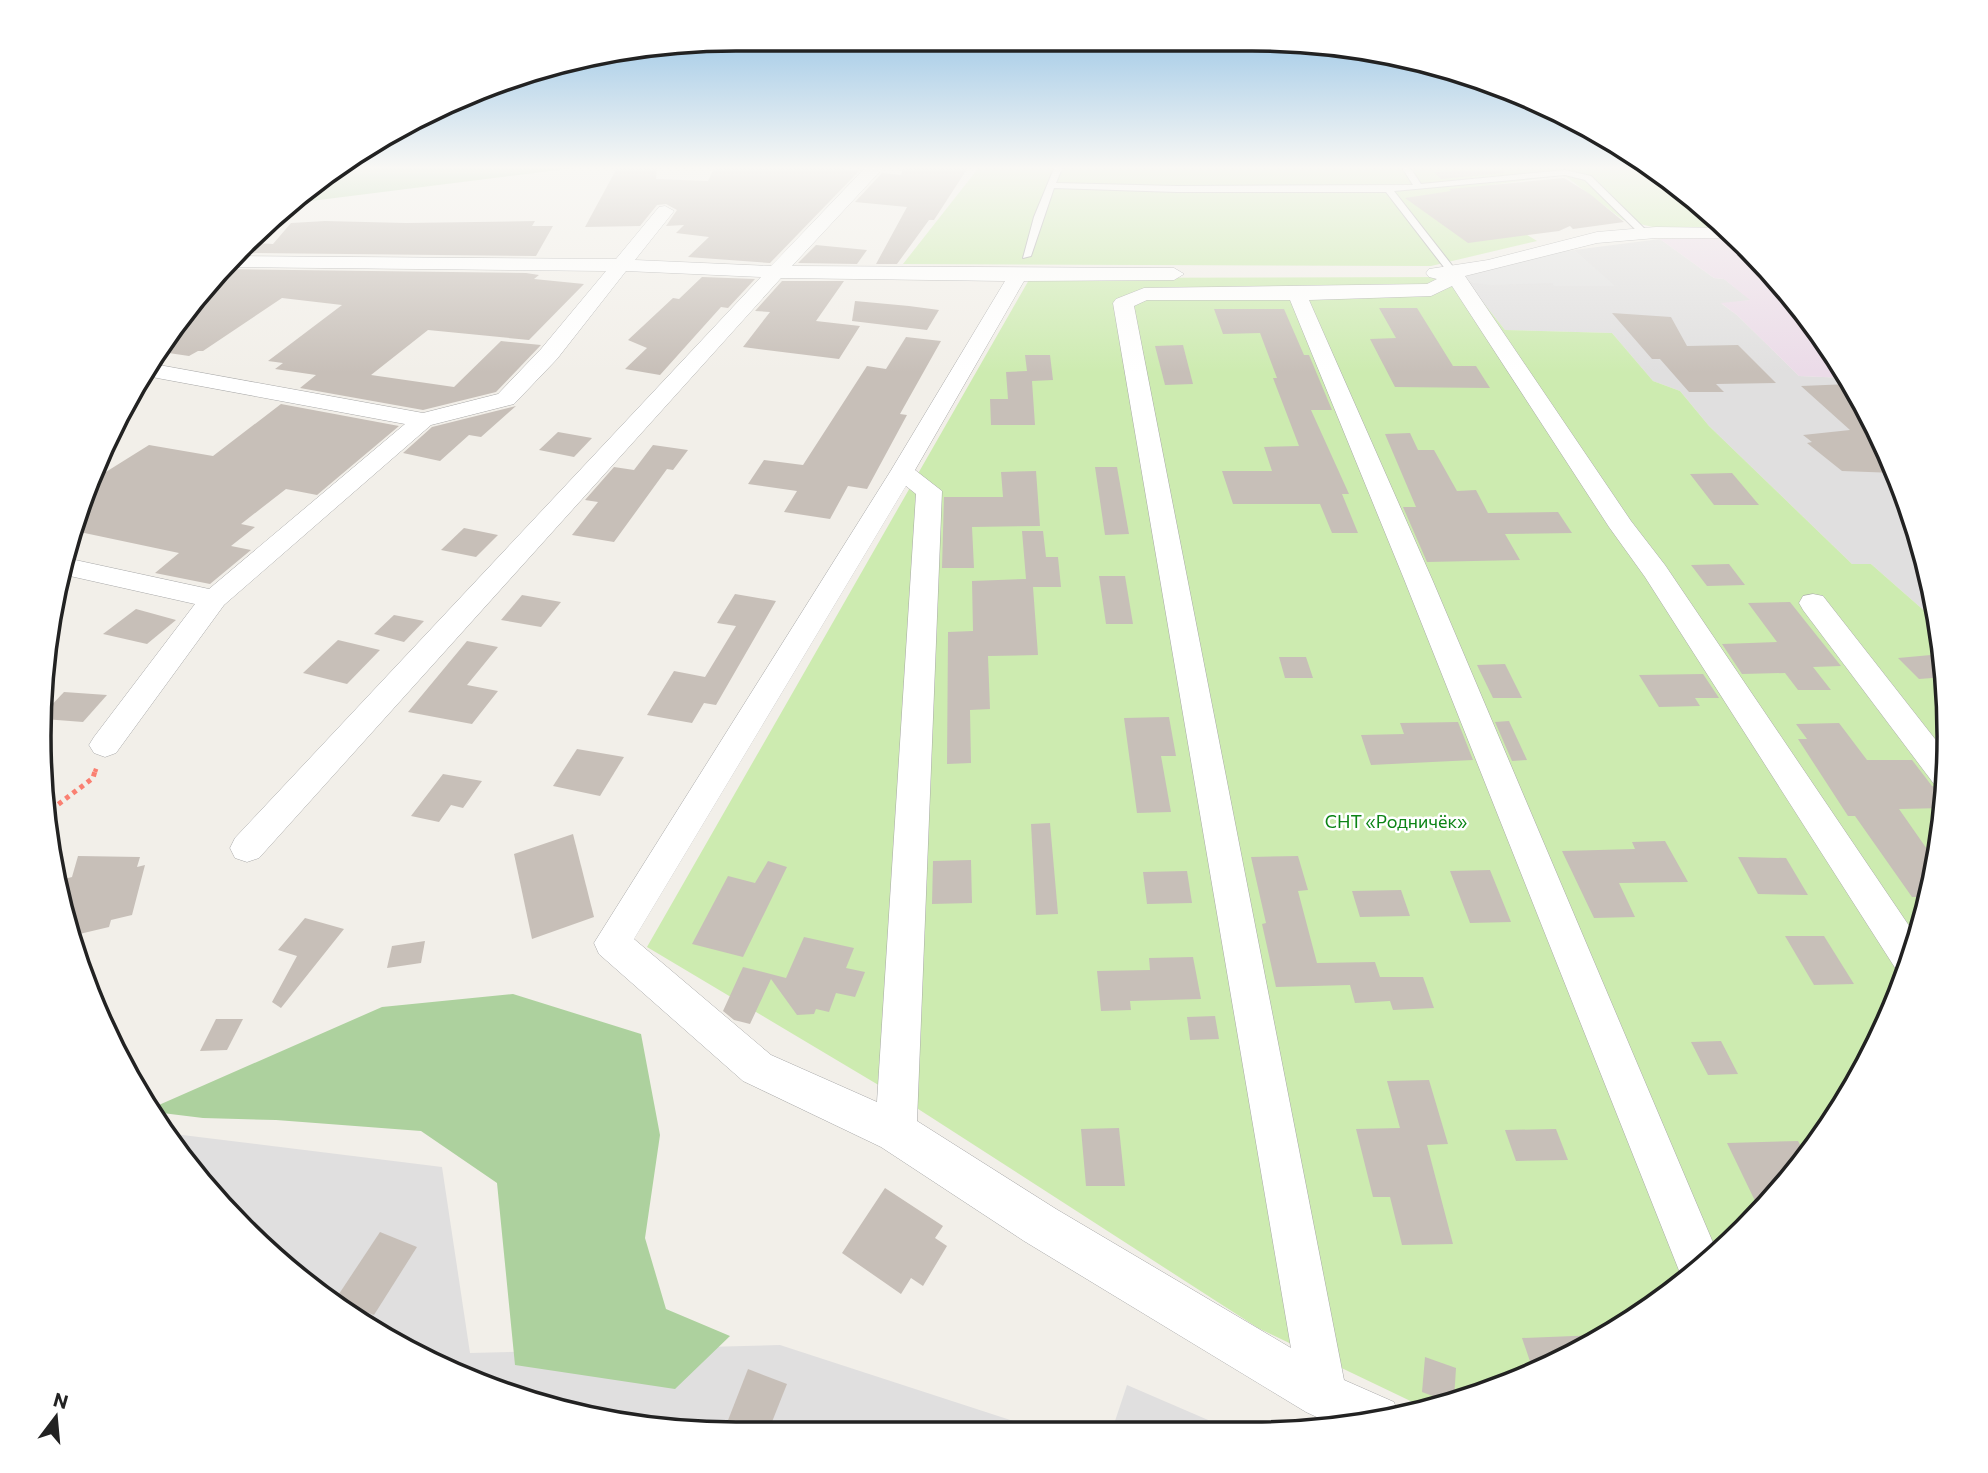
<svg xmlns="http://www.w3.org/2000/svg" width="1988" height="1473" viewBox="0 0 1988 1473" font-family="Commissioner,sans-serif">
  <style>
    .residential { fill: #e0dfdf }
    .industrial { fill: #ebdbe8 }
    .grass { fill: #cdebb0 }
    .forest { fill: #add19e }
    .parking { fill: #e2e2e2 }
    .building { fill: #c7bfb8 }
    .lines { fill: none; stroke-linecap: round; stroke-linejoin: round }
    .service-casing { stroke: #a9a9a9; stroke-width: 2 }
    .minor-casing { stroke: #a9a9a9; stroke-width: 1 }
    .path-far1 { stroke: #fa8072; stroke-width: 4.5; stroke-dasharray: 3.5 3.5; stroke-linecap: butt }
    .path { stroke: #fa8072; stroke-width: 5; stroke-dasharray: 4.5 4.5; stroke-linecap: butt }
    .service { fill: #fff; fill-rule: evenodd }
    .minor { fill: #fff; fill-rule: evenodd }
    .labels { text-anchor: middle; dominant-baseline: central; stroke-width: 5; stroke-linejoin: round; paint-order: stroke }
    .park-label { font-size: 18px; fill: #0c8416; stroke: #fff }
    .rim { fill: none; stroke: #222; stroke-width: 3.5 }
  </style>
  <rect width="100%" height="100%" fill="#f2efe9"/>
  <g class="residential">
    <polygon points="1660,239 1714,278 1724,279 1751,300 1722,304 1737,315 1799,376 1847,378 1878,428 1926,556 1937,622 1871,564 1852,564 1709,426 1680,391 1653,381 1612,333 1505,330 1463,277 1475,283 1552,283 1614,286 1574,250"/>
    <polygon points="166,1133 442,1167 470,1353 780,1345 1044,1431 690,1433 555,1411 388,1341 277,1262 183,1161"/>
    <polygon points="1127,1385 1229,1429 1112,1430"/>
  </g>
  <polygon class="industrial" points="1704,238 1740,239 1745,243 1805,312 1847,378 1799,376 1737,315 1721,303 1750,300 1724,279 1714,278 1660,239"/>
  <g class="grass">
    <polygon points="980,166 1652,166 1729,230 1661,229 1623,220 1564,175 1455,190 1537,241 1431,266 903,264"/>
    <polygon points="1463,277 1505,330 1612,333 1653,381 1680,391 1709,426 1852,564 1871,564 1937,622 1948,691 1943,828 1912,961 1856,1086 1776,1197 1676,1290 1518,1382 1423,1407 1258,1328 912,1105 647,947 1030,278"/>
  </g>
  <g class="forest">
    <polygon points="343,166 590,166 295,203"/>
    <polygon points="513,994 641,1034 660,1135 645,1238 666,1309 730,1336 675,1389 515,1365 497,1183 421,1131 276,1120 203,1118 154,1112 152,1108 382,1007"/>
  </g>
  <polygon class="parking" points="1574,250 1615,286 1554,286 1552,283 1491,285 1475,283 1463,277 1552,253"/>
  <g class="building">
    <polygon points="657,166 656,179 708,181 715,166 820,166 859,171 770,263 688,257 709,237 676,233 684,225 666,226 677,210 666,204 657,205 640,226 585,227 617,168"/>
    <polygon points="904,166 969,166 934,220 929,220 897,264 876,264 907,207 855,202 882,173 901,175"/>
    <polygon points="1500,170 1506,173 1441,179 1434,172"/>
    <polygon points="1564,178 1590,194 1624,222 1573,229 1570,226 1559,231 1468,243 1405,198 1451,191 1449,189"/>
    <polygon points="325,221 406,223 535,221 532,226 553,226 536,256 242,253 256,243 273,244 291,223"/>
    <polygon points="816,245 867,250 857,264 798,263"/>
    <polygon points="221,269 526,273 539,275 534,279 584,284 529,340 428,330 371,375 454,387 501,341 541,345 496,392 423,410 300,388 316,375 275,369 283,363 268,361 342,305 282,298 203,351 198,351 189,356 155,351"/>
    <polygon points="702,277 755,279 728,308 721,307 660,375 625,369 647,348 628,340 673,298 679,299"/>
    <polygon points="782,281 844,281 816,321 860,326 839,359 743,347 770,312 755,311"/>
    <polygon points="855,301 909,306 939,310 927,330 852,321"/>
    <polygon points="1379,308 1417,308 1453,366 1476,366 1490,388 1395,387 1370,339 1396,338"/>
    <polygon points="1214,309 1284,309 1304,355 1309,355 1332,410 1311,410 1349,494 1342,494 1358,533 1332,533 1320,504 1233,504 1222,471 1272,471 1264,447 1299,446 1273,378 1277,378 1260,333 1223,334"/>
    <polygon points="1612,313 1671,317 1687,346 1738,345 1776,383 1716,384 1724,392 1689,392 1660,359 1652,359"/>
    <polygon points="906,337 941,341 900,414 907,415 867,489 848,486 830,519 784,512 797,491 748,484 764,460 803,465 867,366 886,369"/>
    <polygon points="1183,345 1193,384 1165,385 1155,346"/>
    <polygon points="1025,355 1050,355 1053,380 1032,381 1035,425 991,425 990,399 1008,399 1006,372 1027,371"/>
    <polygon points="1850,384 1878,428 1895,473 1842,471 1807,443 1812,442 1803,435 1850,430 1801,386"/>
    <polygon points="281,404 399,426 317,495 286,489 241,524 255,527 231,546 251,550 210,584 155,573 179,553 75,531 95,474 101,475 149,445 213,456"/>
    <polygon points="516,406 481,437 469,435 440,461 403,453 432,427"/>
    <polygon points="558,432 592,438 574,457 539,450"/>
    <polygon points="1410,433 1418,450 1434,450 1457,491 1476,490 1488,513 1558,512 1572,533 1505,534 1520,560 1427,562 1403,507 1416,507 1385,434"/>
    <polygon points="653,445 688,450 673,470 667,469 614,542 572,535 598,502 585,500 614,467 634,470"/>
    <polygon points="1095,467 1117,467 1129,534 1105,535"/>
    <polygon points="1036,471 1040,526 972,527 974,568 942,568 944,497 1003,497 1001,472"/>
    <polygon points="1732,473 1759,505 1714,505 1690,474"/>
    <polygon points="464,528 498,535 476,557 441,550"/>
    <polygon points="1022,531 1043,531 1046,557 1058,557 1061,587 1033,587 1038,655 988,656 990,709 970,710 971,763 947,764 948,632 973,631 972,581 1026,579"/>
    <polygon points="1729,564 1745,585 1707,586 1691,565"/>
    <polygon points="1099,576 1125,576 1133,624 1106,624"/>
    <polygon points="735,594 776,601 716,705 704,703 692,723 647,715 674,671 705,677 736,626 717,623"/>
    <polygon points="522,595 561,602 541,627 501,620"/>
    <polygon points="1790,602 1841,666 1813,667 1831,690 1798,690 1785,673 1742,674 1722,644 1777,642 1748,603"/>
    <polygon points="136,609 176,620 147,644 103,634"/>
    <polygon points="394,615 424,621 404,642 374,634"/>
    <polygon points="338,640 380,650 347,684 303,673"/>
    <polygon points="467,641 498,647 467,685 498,691 472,724 408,712"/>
    <polygon points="1942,654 1946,677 1919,679 1898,658"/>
    <polygon points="1279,657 1306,657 1313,678 1285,678"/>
    <polygon points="1505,664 1522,698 1493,698 1477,665"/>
    <polygon points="1703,674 1719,698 1695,698 1700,706 1659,707 1639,675"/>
    <polygon points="64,692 107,695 83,722 44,719 45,712"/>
    <polygon points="1169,717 1176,756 1161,756 1171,812 1137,813 1124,718"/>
    <polygon points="1509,721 1527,760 1512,761 1495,722"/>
    <polygon points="1458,722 1473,760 1371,765 1361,735 1404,734 1400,723"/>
    <polygon points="1839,723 1867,760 1912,760 1932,786 1945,789 1944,808 1899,809 1936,862 1927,897 1912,897 1855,816 1848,816 1798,739 1807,739 1796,724"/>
    <polygon points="577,749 624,757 600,796 553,786"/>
    <polygon points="443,774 482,781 463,808 451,805 439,822 411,816"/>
    <polygon points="1050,823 1058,914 1036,915 1031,824"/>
    <polygon points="573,834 594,917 532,939 514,854"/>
    <polygon points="1665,841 1688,882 1619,883 1635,917 1594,918 1562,851 1635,849 1632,842"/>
    <polygon points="78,856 140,857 137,867 145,865 132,915 111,920 109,927 71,936 59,896 64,879 72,877"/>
    <polygon points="1298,856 1308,890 1298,891 1317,963 1375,962 1380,977 1423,977 1434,1008 1393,1010 1390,1001 1355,1003 1350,985 1276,987 1262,924 1266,923 1251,857"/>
    <polygon points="1738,857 1786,858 1808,895 1758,894"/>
    <polygon points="971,860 972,903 932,904 933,861"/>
    <polygon points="768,861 787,867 743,957 692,944 728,876 755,883"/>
    <polygon points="1490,870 1511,922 1470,923 1450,871"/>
    <polygon points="1187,871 1192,903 1147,904 1143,872"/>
    <polygon points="1401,890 1410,916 1360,917 1352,891"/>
    <polygon points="305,918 344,929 281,1008 272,1002 297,956 278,950"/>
    <polygon points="1785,936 1824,936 1854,984 1814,985"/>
    <polygon points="804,937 854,948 846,968 865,972 855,997 836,993 829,1012 816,1009 814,1014 797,1015 771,979 750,1024 734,1020 723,1011 743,967 786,978"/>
    <polygon points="425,941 421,963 387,968 392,946"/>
    <polygon points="1193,957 1201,999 1130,1001 1131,1010 1101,1011 1097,971 1150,970 1149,958"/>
    <polygon points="1215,1016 1219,1039 1190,1040 1187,1017"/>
    <polygon points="216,1019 243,1019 227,1050 200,1051"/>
    <polygon points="1721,1041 1738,1074 1708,1075 1691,1042"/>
    <polygon points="1429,1080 1448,1144 1427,1145 1453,1244 1402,1245 1390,1197 1373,1197 1356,1129 1400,1128 1387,1081"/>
    <polygon points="1119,1128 1125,1186 1086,1186 1081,1129"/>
    <polygon points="1556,1129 1568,1160 1516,1161 1505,1130"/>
    <polygon points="1798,1141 1806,1155 1776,1197 1768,1205 1757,1205 1727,1143"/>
    <polygon points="885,1188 943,1226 935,1238 947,1246 923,1286 911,1278 901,1294 842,1253"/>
    <polygon points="380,1232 417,1247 374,1315 335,1300"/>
    <polygon points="1599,1335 1534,1373 1522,1338"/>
    <polygon points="1425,1357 1456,1368 1454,1399 1446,1401 1422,1392"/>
    <polygon points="748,1369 787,1384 768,1432 723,1433"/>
  </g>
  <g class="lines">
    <g class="service-casing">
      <polygon id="service" points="1055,166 1063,166 1056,183 1177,186 1413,185 1401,166 1409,166 1421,184 1565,170 1591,176 1650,234 1642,236 1585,180 1565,175 1394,191 1458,273 1453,276 1450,275 1386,192 1177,192 1054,188 1031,256 1023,258 1034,217"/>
    </g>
    <g class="minor-casing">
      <g id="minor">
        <path d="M867,166H885L792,266L1174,268L1184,274L1174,280L1024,281L915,470L942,491L917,1121L1056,1209L1291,1348L1113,303L1116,299L1144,288L1427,284L1437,279L1429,277L1426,273L1429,269L1488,260L1597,232L1656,227L1727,228L1739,238H1656L1597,243L1465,276L1631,521L1665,565L1918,939L1906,976L1899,974L1645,577L1609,527L1452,286L1431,296L1309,300L1432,579L1717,1252L1684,1283L1404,579L1290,300H1147L1134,306L1344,1380L1394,1402L1398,1414L1340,1428L1306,1412L1024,1241L881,1147L743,1081L599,954L594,943L890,472L1005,281L781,278L259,858L247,862L235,858L230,848L235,838L761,277L626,271L557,359L514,404L431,425L224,605L116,753L105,757L94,753L89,745L94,737L195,604L61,574L66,558L209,589L405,424L141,375L148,363L423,413L498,394L541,349L606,271L223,267L232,256L616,259L659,207L665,206L674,211L635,260L771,266ZM906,486L916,494L877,1102L771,1055L634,939Z"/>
        <polygon points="1813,594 1823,596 1946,753 1945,787 1934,784 1803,610 1799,603 1803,596"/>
      </g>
    </g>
    <polyline class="path-far1" points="95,772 97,766"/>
    <polyline class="path" points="44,815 93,778 95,771"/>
    <use href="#service" class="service"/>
    <use href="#minor" class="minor"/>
  </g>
  <linearGradient id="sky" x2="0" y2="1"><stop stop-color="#8fc0e4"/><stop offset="0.45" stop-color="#f9f8f5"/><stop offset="1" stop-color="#f9f8f5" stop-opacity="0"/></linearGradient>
  <rect width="1988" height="373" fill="url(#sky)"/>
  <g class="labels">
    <g class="park-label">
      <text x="1396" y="821">СНТ «Родничёк»</text>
    </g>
  </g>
  <path d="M0 0H1988V1473H0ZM736 51H1252A685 685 0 0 1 1937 736V737A685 685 0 0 1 1252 1422H736A685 685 0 0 1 51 737V736A685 685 0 0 1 736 51Z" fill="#fff" fill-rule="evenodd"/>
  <path class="rim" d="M736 51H1252A685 685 0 0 1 1937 736V737A685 685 0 0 1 1252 1422H736A685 685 0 0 1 51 737V736A685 685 0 0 1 736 51Z"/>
  <g transform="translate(56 1417) rotate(16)" stroke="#ffffff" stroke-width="5" paint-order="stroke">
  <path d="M0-5L12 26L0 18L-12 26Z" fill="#222222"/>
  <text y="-10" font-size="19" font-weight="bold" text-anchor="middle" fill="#222222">N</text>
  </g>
</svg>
